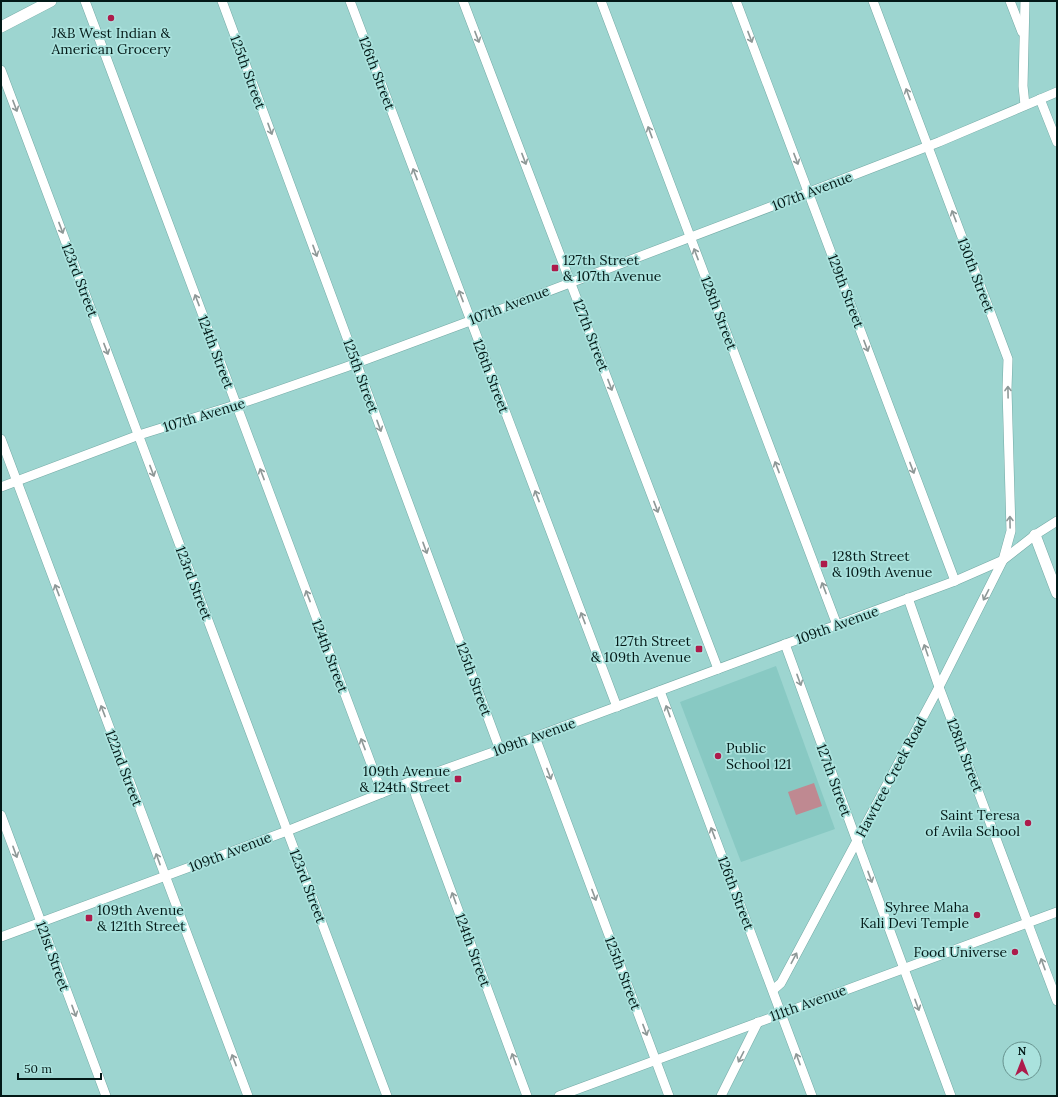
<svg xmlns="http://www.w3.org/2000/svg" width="1058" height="1097" viewBox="0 0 1058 1097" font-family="Lora,serif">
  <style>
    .built { fill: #88c9c3 }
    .green { fill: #bf8991 }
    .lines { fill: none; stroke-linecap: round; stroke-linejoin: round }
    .minor-casing { stroke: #73aaa5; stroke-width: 10 }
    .tertiary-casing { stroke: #73aaa5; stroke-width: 12 }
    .minor { stroke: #fff; stroke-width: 9 }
    .tertiary { stroke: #fff; stroke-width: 11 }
    .oneway { stroke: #8e9897 }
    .poi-dot { fill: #ad1b4b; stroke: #aae2dd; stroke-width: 1.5 }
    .labels { text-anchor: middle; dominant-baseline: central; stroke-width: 3.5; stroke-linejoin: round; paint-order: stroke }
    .poi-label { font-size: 14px; fill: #031917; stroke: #aae2dd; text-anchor: end }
    .street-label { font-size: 14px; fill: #031917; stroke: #aae2dd }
  </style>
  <rect width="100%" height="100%" fill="#9dd5d0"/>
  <polygon class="built" points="776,666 835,829 741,862 680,702"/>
  <polygon class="green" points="814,783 822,806 796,815 788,792"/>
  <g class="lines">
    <g class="minor-casing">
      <g id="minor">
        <polyline points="85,1 382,793"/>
        <polyline points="222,1 500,750"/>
        <polyline points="350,1 617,707"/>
        <polyline points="463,1 718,669"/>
        <polyline points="601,1 837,625"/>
        <polyline points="736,1 955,581"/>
        <polyline points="1010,1 1022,32"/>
        <polyline points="1025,1 1023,86 1025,105"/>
        <polyline points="1,70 387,1096"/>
        <polyline points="1040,99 1057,142"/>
        <polyline points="1,439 248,1096"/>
        <polyline points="1,487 139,435 248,401 346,367 470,321 820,188 939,142 1057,92"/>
        <polyline points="908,598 939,687 1057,1001"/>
        <polyline points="785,644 852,828 951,1096"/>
        <polyline points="660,691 812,1096"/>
        <polyline points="535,737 669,1096"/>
        <polyline points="412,781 416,796 527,1096"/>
        <polyline points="1,815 106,1096"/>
        <polyline points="1,937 287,831 412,781 535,737 955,581 1003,560 1035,535 1057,521"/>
        <polyline points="773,990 781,983 939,687 1003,560 1011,531 1007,389 1008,359 873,1"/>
        <polyline points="559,1096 1057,912"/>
        <polyline points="721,1096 758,1022"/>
      </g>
    </g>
    <g class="tertiary-casing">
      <g id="tertiary">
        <polyline points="1,27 51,1"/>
        <polyline points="1035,535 1057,593"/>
      </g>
    </g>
    <use href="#minor" class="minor"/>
    <use href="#tertiary" class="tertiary"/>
  </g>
  <defs><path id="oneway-shaft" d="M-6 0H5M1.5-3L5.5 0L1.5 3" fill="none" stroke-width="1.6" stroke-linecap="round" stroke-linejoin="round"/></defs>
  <g class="oneway">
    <use href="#oneway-shaft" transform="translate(477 37) rotate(69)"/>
    <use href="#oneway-shaft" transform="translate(750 37) rotate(69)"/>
    <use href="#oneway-shaft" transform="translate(908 94) rotate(-110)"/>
    <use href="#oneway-shaft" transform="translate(15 106) rotate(69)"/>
    <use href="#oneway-shaft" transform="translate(270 129) rotate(70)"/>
    <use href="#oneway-shaft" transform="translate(650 132) rotate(-110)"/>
    <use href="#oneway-shaft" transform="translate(524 159) rotate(69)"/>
    <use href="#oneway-shaft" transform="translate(796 159) rotate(69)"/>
    <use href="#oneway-shaft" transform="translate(415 174) rotate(-111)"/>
    <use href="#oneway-shaft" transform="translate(954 216) rotate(-111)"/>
    <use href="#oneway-shaft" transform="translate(61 228) rotate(69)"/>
    <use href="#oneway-shaft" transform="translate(315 251) rotate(70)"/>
    <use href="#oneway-shaft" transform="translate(696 254) rotate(-111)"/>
    <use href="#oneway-shaft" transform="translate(461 296) rotate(-111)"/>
    <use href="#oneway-shaft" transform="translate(197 300) rotate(-111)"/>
    <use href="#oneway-shaft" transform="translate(866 346) rotate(69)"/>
    <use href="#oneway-shaft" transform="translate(106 349) rotate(69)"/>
    <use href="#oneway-shaft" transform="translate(610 385) rotate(69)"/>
    <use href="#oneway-shaft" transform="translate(1008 392) rotate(-91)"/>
    <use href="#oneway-shaft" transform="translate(379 426) rotate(70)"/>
    <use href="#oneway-shaft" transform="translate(777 467) rotate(-111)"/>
    <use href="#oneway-shaft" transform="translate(912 468) rotate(69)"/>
    <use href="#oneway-shaft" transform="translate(152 471) rotate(69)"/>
    <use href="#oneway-shaft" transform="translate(262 474) rotate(-111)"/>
    <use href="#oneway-shaft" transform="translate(537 496) rotate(-111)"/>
    <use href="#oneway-shaft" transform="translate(656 507) rotate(69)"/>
    <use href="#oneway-shaft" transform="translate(1010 522) rotate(-91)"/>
    <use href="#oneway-shaft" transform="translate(425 548) rotate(70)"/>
    <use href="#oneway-shaft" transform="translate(824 588) rotate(-111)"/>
    <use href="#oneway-shaft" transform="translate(57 590) rotate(-111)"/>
    <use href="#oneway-shaft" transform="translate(986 595) rotate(117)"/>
    <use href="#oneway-shaft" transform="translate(308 596) rotate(-111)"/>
    <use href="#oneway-shaft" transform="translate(583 618) rotate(-111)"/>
    <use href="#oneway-shaft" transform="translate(926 650) rotate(-109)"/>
    <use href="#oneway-shaft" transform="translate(799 680) rotate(70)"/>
    <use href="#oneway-shaft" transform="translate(103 711) rotate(-111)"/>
    <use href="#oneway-shaft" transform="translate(668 711) rotate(-110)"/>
    <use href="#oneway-shaft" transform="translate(363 744) rotate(-111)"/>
    <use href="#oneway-shaft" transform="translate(549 774) rotate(69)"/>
    <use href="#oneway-shaft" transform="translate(713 833) rotate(-111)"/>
    <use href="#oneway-shaft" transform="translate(15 852) rotate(70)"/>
    <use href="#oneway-shaft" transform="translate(158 859) rotate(-110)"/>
    <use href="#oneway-shaft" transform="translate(870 877) rotate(70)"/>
    <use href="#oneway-shaft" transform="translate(594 895) rotate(69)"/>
    <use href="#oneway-shaft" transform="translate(454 898) rotate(-110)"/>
    <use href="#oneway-shaft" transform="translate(794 958) rotate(-62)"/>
    <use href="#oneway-shaft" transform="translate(1043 964) rotate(-110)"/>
    <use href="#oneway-shaft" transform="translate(917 1005) rotate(70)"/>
    <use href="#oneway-shaft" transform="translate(74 1011) rotate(70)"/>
    <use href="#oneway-shaft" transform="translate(645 1030) rotate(69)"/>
    <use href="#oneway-shaft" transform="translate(741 1057) rotate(117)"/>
    <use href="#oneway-shaft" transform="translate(514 1059) rotate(-110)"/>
    <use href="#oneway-shaft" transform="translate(798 1059) rotate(-110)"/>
    <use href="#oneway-shaft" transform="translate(234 1060) rotate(-111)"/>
  </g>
  <g class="poi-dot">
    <circle cx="111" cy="18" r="4"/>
    <rect x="551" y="264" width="8" height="8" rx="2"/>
    <rect x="820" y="560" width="8" height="8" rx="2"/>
    <rect x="695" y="645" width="8" height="8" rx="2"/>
    <circle cx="718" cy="756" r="4"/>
    <rect x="454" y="775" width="8" height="8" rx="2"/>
    <circle cx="1028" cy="823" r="4"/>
    <circle cx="977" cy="915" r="4"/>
    <rect x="85" y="914" width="8" height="8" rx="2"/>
    <circle cx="1015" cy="952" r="4"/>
  </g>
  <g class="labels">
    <g class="poi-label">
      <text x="111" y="33" text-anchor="middle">J&amp;B West Indian &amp;<tspan x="111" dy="16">American Grocery</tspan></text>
      <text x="563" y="260" text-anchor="start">127th Street<tspan x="563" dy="16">&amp; 107th Avenue</tspan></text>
      <text x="832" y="556" text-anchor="start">128th Street<tspan x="832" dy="16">&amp; 109th Avenue</tspan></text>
      <text x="691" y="641">127th Street<tspan x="691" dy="16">&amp; 109th Avenue</tspan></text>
      <text x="726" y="748" text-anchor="start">Public<tspan x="726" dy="16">School 121</tspan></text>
      <text x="450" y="771">109th Avenue<tspan x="450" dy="16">&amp; 124th Street</tspan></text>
      <text x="1020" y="815">Saint Teresa<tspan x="1020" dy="16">of Avila School</tspan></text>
      <text x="969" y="907">Syhree Maha<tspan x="969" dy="16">Kali Devi Temple</tspan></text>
      <text x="97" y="910" text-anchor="start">109th Avenue<tspan x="97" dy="16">&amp; 121th Street</tspan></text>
      <text x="1007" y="952">Food Universe</text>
    </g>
    <g class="street-label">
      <text transform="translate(248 72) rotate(70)">125th Street</text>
      <text transform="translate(377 73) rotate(69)">126th Street</text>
      <text transform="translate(812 191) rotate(-21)">107th Avenue</text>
      <text transform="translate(976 275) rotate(69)">130th Street</text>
      <text transform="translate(80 280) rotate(69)">123rd Street</text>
      <text transform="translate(846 291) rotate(69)">129th Street</text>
      <text transform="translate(509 305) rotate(-21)">107th Avenue</text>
      <text transform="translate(719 313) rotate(69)">128th Street</text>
      <text transform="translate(591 335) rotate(69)">127th Street</text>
      <text transform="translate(216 352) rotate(69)">124th Street</text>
      <text transform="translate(361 376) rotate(70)">125th Street</text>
      <text transform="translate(491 376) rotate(69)">126th Street</text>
      <text transform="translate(204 415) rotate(-17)">107th Avenue</text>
      <text transform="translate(194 583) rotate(69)">123rd Street</text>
      <text transform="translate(837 625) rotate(-20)">109th Avenue</text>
      <text transform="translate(330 656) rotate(69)">124th Street</text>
      <text transform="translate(474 679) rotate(70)">125th Street</text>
      <text transform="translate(534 737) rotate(-20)">109th Avenue</text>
      <text transform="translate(965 755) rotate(69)">128th Street</text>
      <text transform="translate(124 768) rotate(69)">122nd Street</text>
      <text transform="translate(891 777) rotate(-62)">Hawtree Creek Road</text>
      <text transform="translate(834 780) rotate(70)">127th Street</text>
      <text transform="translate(230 852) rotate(-21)">109th Avenue</text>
      <text transform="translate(308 886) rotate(69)">123rd Street</text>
      <text transform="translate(736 893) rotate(69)">126th Street</text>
      <text transform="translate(473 950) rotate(70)">124th Street</text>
      <text transform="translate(53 956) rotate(70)">121st Street</text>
      <text transform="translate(623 973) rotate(69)">125th Street</text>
      <text transform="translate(808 1003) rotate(-20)">111th Avenue</text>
    </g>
  </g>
  <rect width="1058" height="1097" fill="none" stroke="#031917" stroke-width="4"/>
  <g transform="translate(1022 1061)"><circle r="19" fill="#aae2dd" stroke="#67928e"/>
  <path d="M0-3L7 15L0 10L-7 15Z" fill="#ad1b4b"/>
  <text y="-6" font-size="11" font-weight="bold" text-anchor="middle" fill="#031917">N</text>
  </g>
  <path d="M18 1073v6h83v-6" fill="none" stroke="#031917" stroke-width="2"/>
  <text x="24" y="1073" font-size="12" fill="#031917" stroke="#aae2dd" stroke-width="3" paint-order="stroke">50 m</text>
</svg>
